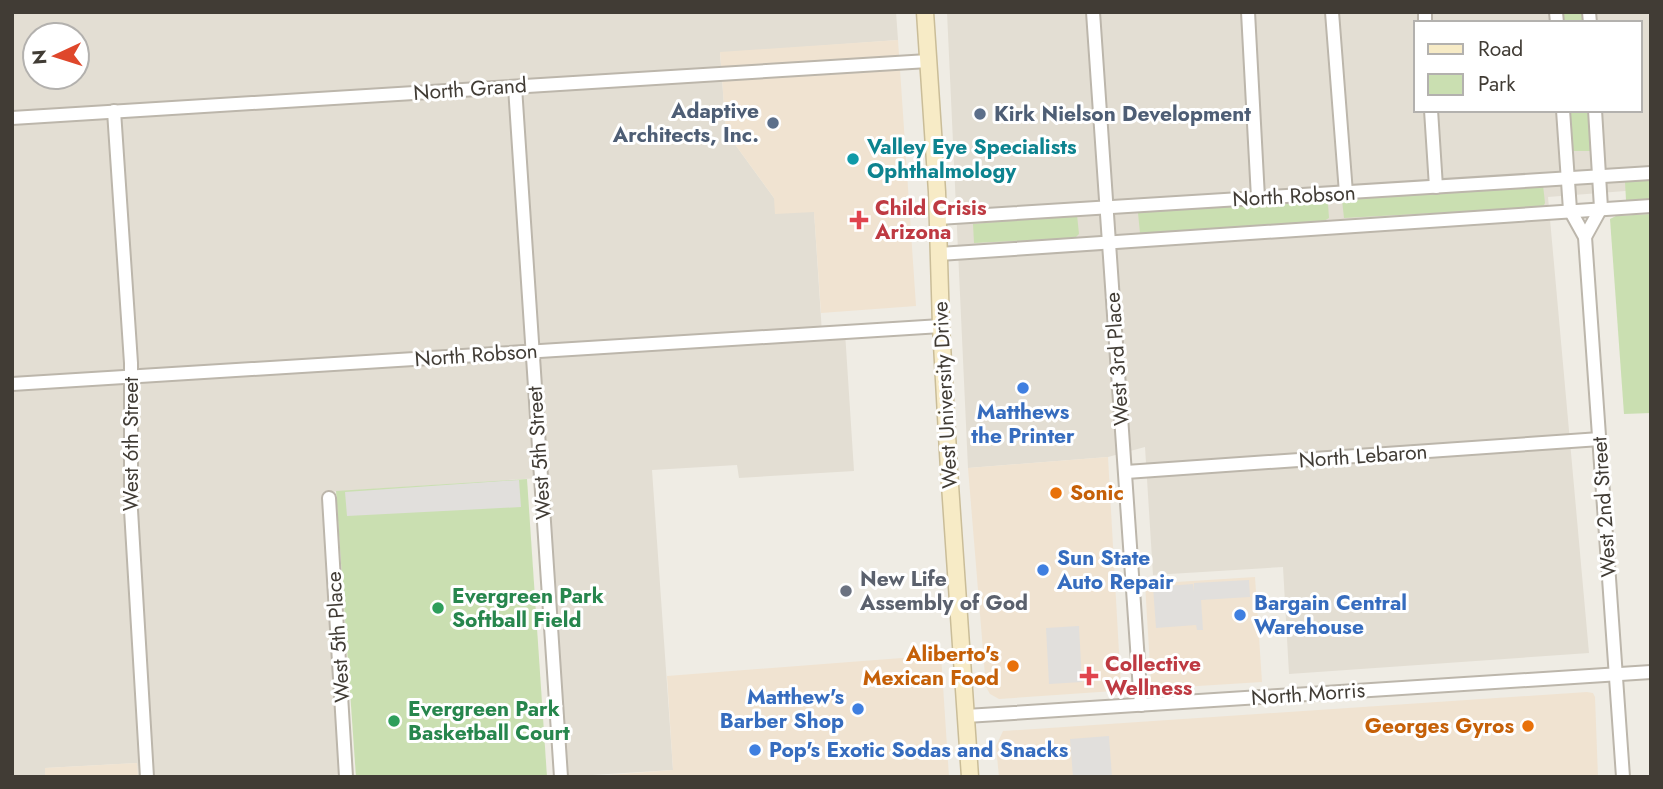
<svg xmlns="http://www.w3.org/2000/svg" width="1663" height="789" viewBox="0 0 1663 789" font-family="Jost,sans-serif">
  <style>
    .residential { fill: #e3ded3; fill-rule: evenodd }
    .commercial { fill: #f0e3d1 }
    .green { fill: #cadfb1 }
    .parking { fill: #e1dfdc }
    .lines { fill: none; stroke-linecap: round; stroke-linejoin: round }
    .minor-casing { stroke: #bcb6ab; stroke-width: 16 }
    .secondary-casing { stroke: #cabd98; stroke-width: 19 }
    .minor { stroke: #fff; stroke-width: 12 }
    .secondary { stroke: #f7ebc6; stroke-width: 16 }
    .service-dot { fill: #5c6f8a; stroke: #fff; stroke-width: 2.5 }
    .culture-dot { fill: #0f9aa8; stroke: #fff; stroke-width: 2.5 }
    .health-dot { fill: #e0444e; stroke: #fff; stroke-width: 2.5 }
    .shop-dot { fill: #3f7fe0; stroke: #fff; stroke-width: 2.5 }
    .food-dot { fill: #e8710a; stroke: #fff; stroke-width: 2.5 }
    .worship-dot { fill: #6b7280; stroke: #fff; stroke-width: 2.5 }
    .leisure-dot { fill: #2e9e5b; stroke: #fff; stroke-width: 2.5 }
    .labels { text-anchor: middle; dominant-baseline: central; stroke-width: 6; stroke-linejoin: round; paint-order: stroke }
    .street-label { font-size: 21px; fill: #413c35; stroke: #fff }
    .service-label { font-size: 21px; font-weight: bold; fill: #4e5e75; stroke: #fff; text-anchor: end }
    .culture-label { font-size: 21px; font-weight: bold; fill: #0d838f; stroke: #fff; text-anchor: start }
    .health-label { font-size: 21px; font-weight: bold; fill: #be3a42; stroke: #fff; text-anchor: start }
    .shop-label { font-size: 21px; font-weight: bold; fill: #366cbe; stroke: #fff; text-anchor: start }
    .food-label { font-size: 21px; font-weight: bold; fill: #c56008; stroke: #fff; text-anchor: end }
    .worship-label { font-size: 21px; font-weight: bold; fill: #5b616d; stroke: #fff; text-anchor: start }
    .leisure-label { font-size: 21px; font-weight: bold; fill: #27864d; stroke: #fff; text-anchor: start }
  </style>
  <rect width="100%" height="100%" fill="#efece4"/>
  <g class="residential">
    <path d="M12,12H896L898,40L720,53L726,132L774,198L814,211L822,333L845,332L854,471L739,478L737,465L652,470L673,770L561,777L540,478L328,492L346,774L306,777H138L137,763L45,768L46,775L12,777ZM35,35H77V77H35Z"/>
    <path d="M947,12H1651V189L1548,197L1589,653L1289,674L1283,567L1153,575L1145,447L1108,457L968,468ZM1416,23H1640V110H1416Z"/>
  </g>
  <g class="commercial">
    <polygon points="898,40 916,306 821,313 814,212 775,214 774,198 726,132 720,52"/>
    <polygon points="1108,457 1121,688 1114,691 999,699 990,694 986,687 968,468"/>
    <polygon points="1255,577 1262,682 1166,688 1154,686 1151,682 1145,584"/>
    <polygon points="941,655 949,777 582,777 673,770 667,676"/>
    <polygon points="1587,692 1593,693 1595,697 1598,777 999,777 996,746 1003,731"/>
    <polygon points="137,763 138,777 22,777 45,775 45,768"/>
  </g>
  <g class="green">
    <polygon points="1562,12 1584,12 1584,23 1563,23"/>
    <polygon points="1568,110 1590,110 1592,151 1570,151"/>
    <polygon points="1651,177 1651,200 1626,200 1625,182 1630,178"/>
    <polygon points="1543,185 1545,203 1543,207 1344,218 1342,200 1346,199"/>
    <polygon points="1324,200 1328,204 1329,218 1324,221 1140,233 1138,213 1142,211"/>
    <polygon points="1651,214 1651,413 1624,414 1610,219 1616,216"/>
    <polygon points="1077,215 1079,234 1075,238 974,243 973,224"/>
    <polygon points="527,479 547,777 356,777 336,491"/>
  </g>
  <g class="parking">
    <polygon points="519,480 521,507 347,516 345,492"/>
    <polygon points="1249,580 1250,597 1201,600 1203,630 1197,630 1196,625 1156,628 1153,587 1193,584 1194,592 1194,583"/>
    <polygon points="1079,626 1082,682 1049,684 1046,628"/>
    <polygon points="1109,736 1112,777 1073,777 1070,739"/>
  </g>
  <g class="lines">
    <g class="minor-casing">
      <g id="minor">
        <polyline points="1093,12 1141,705"/>
        <polyline points="1248,12 1258,198"/>
        <polyline points="1332,12 1346,193"/>
        <polyline points="1425,12 1425,23"/>
        <polyline points="1556,12 1557,23"/>
        <polyline points="1589,12 1590,23"/>
        <polyline points="515,87 561,777"/>
        <polyline points="1431,110 1436,187"/>
        <polyline points="1563,110 1570,210 1585,237 1623,777"/>
        <polyline points="114,111 131,363 131,510 147,777"/>
        <polyline points="12,118 928,61"/>
        <polyline points="938,218 1651,173"/>
        <polyline points="1585,237 1601,208 1595,110"/>
        <polyline points="939,254 1651,206"/>
        <polyline points="12,384 941,326"/>
        <polyline points="1126,472 1600,439"/>
        <polyline points="329,498 346,777"/>
        <polyline points="966,716 1651,672"/>
      </g>
    </g>
    <g class="secondary-casing">
      <polyline id="secondary" points="925,12 937,192 941,326 949,470 970,777"/>
    </g>
    <use href="#minor" class="minor"/>
    <use href="#secondary" class="secondary"/>
  </g>
  <g class="service-dot">
    <circle cx="980" cy="114" r="7"/>
    <circle cx="773" cy="123" r="7"/>
  </g>
  <circle class="culture-dot" cx="853" cy="159" r="7"/>
  <g class="health-dot">
    <path d="M855.5 209.5h7v7h7v7h-7v7h-7v-7h-7v-7h7z"/>
    <path d="M1085.5 665.5h7v7h7v7h-7v7h-7v-7h-7v-7h7z"/>
  </g>
  <g class="shop-dot">
    <circle cx="1023" cy="388" r="7"/>
    <circle cx="1043" cy="570" r="7"/>
    <circle cx="1240" cy="615" r="7"/>
    <circle cx="858" cy="709" r="7"/>
    <circle cx="755" cy="750" r="7"/>
  </g>
  <g class="food-dot">
    <circle cx="1056" cy="493" r="7"/>
    <circle cx="1013" cy="666" r="7"/>
    <circle cx="1528" cy="726" r="7"/>
  </g>
  <circle class="worship-dot" cx="846" cy="591" r="7"/>
  <g class="leisure-dot">
    <circle cx="438" cy="608" r="7"/>
    <circle cx="394" cy="721" r="7"/>
  </g>
  <g class="labels">
    <g class="street-label">
      <text transform="translate(470 89) rotate(-4)">North Grand</text>
      <text transform="translate(1294 196) rotate(-3)">North Robson</text>
      <text transform="translate(476 355) rotate(-4)">North Robson</text>
      <text transform="translate(1117 359) rotate(-94)">West 3rd Place</text>
      <text transform="translate(945 395) rotate(-93)">West University Drive</text>
      <text transform="translate(131 444) rotate(-90)">West 6th Street</text>
      <text transform="translate(539 453) rotate(-94)">West 5th Street</text>
      <text transform="translate(1363 456) rotate(-4)">North Lebaron</text>
      <text transform="translate(1604 507) rotate(-94)">West 2nd Street</text>
      <text transform="translate(338 637) rotate(-94)">West 5th Place</text>
      <text transform="translate(1308 694) rotate(-4)">North Morris</text>
    </g>
    <g class="service-label">
      <text x="759" y="111">Adaptive<tspan x="759" dy="24">Architects, Inc.</tspan></text>
      <text x="994" y="114" text-anchor="start">Kirk Nielson Development</text>
    </g>
    <g class="culture-label">
      <text x="867" y="147">Valley Eye Specialists<tspan x="867" dy="24">Ophthalmology</tspan></text>
    </g>
    <g class="health-label">
      <text x="875" y="208">Child Crisis<tspan x="875" dy="24">Arizona</tspan></text>
      <text x="1105" y="664">Collective<tspan x="1105" dy="24">Wellness</tspan></text>
    </g>
    <g class="shop-label">
      <text x="1023" y="412" text-anchor="middle">Matthews<tspan x="1023" dy="24">the Printer</tspan></text>
      <text x="1057" y="558">Sun State<tspan x="1057" dy="24">Auto Repair</tspan></text>
      <text x="1254" y="603">Bargain Central<tspan x="1254" dy="24">Warehouse</tspan></text>
      <text x="844" y="697" text-anchor="end">Matthew's<tspan x="844" dy="24">Barber Shop</tspan></text>
      <text x="769" y="750">Pop's Exotic Sodas and Snacks</text>
    </g>
    <g class="food-label">
      <text x="1070" y="493" text-anchor="start">Sonic</text>
      <text x="999" y="654">Aliberto's<tspan x="999" dy="24">Mexican Food</tspan></text>
      <text x="1514" y="726">Georges Gyros</text>
    </g>
    <g class="worship-label">
      <text x="860" y="579">New Life<tspan x="860" dy="24">Assembly of God</tspan></text>
    </g>
    <g class="leisure-label">
      <text x="452" y="596">Evergreen Park<tspan x="452" dy="24">Softball Field</tspan></text>
      <text x="408" y="709">Evergreen Park<tspan x="408" dy="24">Basketball Court</tspan></text>
    </g>
  </g>
  <rect width="1663" height="789" fill="none" stroke="#413c35" stroke-width="28"/>
  <rect x="1414" y="21" width="228" height="91" fill="#ffffff" stroke="#b3b1ae" stroke-width="2"/>
  <rect x="1428" y="44" width="35" height="10" fill="#f7ebc6" stroke="#b3b1ae" stroke-width="2"/>
  <text x="1478" y="56" font-size="21" fill="#413c35">Road</text>
  <rect x="1428" y="74" width="35" height="21" fill="#cadfb1" stroke="#b3b1ae" stroke-width="2"/>
  <text x="1478" y="91" font-size="21" fill="#413c35">Park</text>
  <g transform="translate(56 56) rotate(266)"><circle r="33" fill="#ffffff" stroke="#b3b1ae" stroke-width="2"/>
  <path d="M0-5L12 26L0 18L-12 26Z" fill="#df472b"/>
  <text y="-10" font-size="19" font-weight="bold" text-anchor="middle" fill="#413c35">N</text>
  </g>
</svg>
